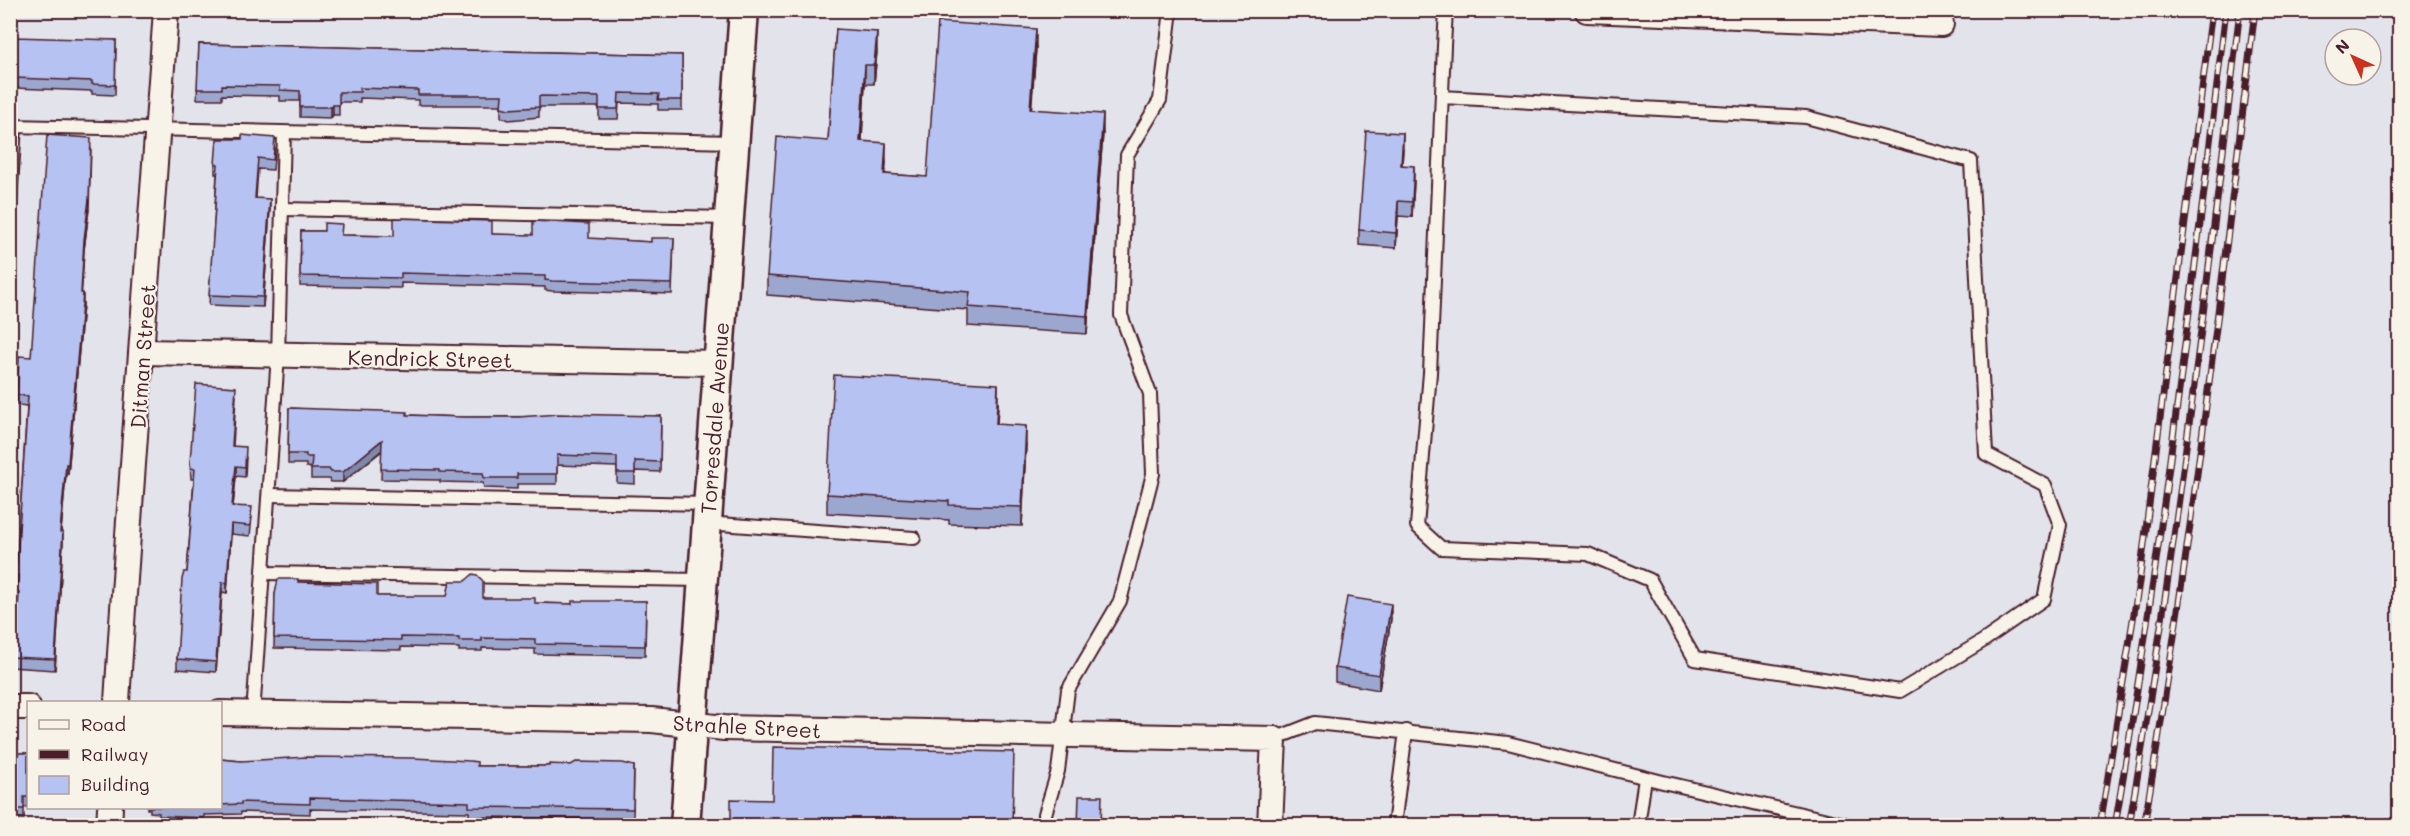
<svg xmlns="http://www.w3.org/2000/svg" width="2410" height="836" viewBox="0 0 2410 836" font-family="Mali,sans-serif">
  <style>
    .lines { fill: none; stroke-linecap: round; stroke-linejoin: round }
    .service-casing { stroke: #4a1f2b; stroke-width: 16 }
    .minor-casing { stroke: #4a1f2b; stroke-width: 28 }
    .tertiary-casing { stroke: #4a1f2b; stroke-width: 33 }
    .service { stroke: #f7f3e8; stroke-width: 12 }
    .minor { stroke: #f7f3e8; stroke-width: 24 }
    .tertiary { stroke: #f7f3e8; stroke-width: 28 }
    .rail-casing { stroke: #4a1f2b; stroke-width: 7 }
    .rail { stroke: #f7f3e8; stroke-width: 4.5; stroke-dasharray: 14; stroke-linecap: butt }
    .wall { fill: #9ca7d0; stroke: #4a1f2b; stroke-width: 1.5 }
    .shaded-wall { fill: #7f88a9; stroke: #4a1f2b; stroke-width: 1.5 }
    .building { fill: #b5c2f2; stroke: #4a1f2b; stroke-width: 1.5 }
    .labels { text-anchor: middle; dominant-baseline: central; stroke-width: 4.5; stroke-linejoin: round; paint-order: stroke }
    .street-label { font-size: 21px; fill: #4a1f2b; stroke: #f7f3e8 }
  </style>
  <rect width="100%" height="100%" fill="#e3e4eb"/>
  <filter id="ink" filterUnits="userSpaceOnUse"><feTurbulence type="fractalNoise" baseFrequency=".0167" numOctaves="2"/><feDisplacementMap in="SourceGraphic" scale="12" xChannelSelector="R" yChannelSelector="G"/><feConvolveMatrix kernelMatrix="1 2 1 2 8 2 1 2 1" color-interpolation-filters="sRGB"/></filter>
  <g filter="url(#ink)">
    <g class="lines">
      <g class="service-casing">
        <g id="service">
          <polyline points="1442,97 1806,117 1971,161 1986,454 2045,485 2060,525 2044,599 1983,641 1900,691 1695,659 1650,580 1588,554 1441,548 1417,526 1430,373 1444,46 1446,10"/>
          <polyline points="10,126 734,142"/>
          <polyline points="10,202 15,126"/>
          <polyline points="282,209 729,218"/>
          <polyline points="269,495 707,504"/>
          <polyline points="706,523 914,538"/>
          <polyline points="263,573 702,580"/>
          <polyline points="253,715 278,355 284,133"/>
          <polyline points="1274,739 1315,723 1508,743 1663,782 1853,826"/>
          <polyline points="1046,826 1045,814 1058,771 1068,690 1120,601 1153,474 1150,394 1121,315 1127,155 1160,100 1171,10"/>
          <polyline points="1394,826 1406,731"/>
          <polyline points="1638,826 1645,778"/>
        </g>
      </g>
      <g class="minor-casing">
        <g id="minor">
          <polyline points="1587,10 1941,24"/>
          <polyline points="143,352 718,363"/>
          <path d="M117,702C131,472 150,241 166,10"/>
          <polyline points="10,707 28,707"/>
          <polyline points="220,713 652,720 724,728 1274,739 1270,826"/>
          <polyline points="109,826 110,808"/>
        </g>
      </g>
      <g class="tertiary-casing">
        <polyline id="tertiary" points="685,826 744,10"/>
      </g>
      <use href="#service" class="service"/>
      <use href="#minor" class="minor"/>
      <use href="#tertiary" class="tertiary"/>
      <g class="rail-casing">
        <g id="rail">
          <polyline points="2100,826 2140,576 2212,10"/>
          <path d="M2115,826C2161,555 2193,283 2226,10"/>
          <path d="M2129,826C2176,555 2207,283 2240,10"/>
          <path d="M2144,826C2190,555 2222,283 2255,10"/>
        </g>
      </g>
      <use href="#rail" class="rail"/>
    </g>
    <g class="wall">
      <polygon points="836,29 877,51 874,84 865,84 862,141 886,162 885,174 927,177 1036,48 1031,109 1103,133 1087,334 968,326 968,310 767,295 767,276 828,141"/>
      <polygon points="116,40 115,95 92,94 92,91 14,88 14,102 10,102 10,42"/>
      <polygon points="199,44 682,55 682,110 658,110 658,104 619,103 618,119 599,119 599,107 539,107 539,117 509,120 501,117 501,105 418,105 418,100 360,98 360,102 339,102 339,115 333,115 331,118 300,117 300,101 280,101 280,96 222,95 222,99 197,99"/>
      <polygon points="242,139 275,148 273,170 258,169 256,198 270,209 263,307 209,305 217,174 215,174 215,164"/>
      <polygon points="1403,148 1402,165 1414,181 1412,217 1398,216 1396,248 1359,245 1359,230"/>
      <polygon points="89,209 84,250 81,293 83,304 68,474 66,474 61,532 63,542 55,670 10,667 10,646 16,634 18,602 17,602 17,586 16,586 16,575 27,406 17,405 17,395"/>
      <polygon points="301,231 324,231 342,235 394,236 492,234 651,242 674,238 672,294 552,291 545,290 545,287 478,285 401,283 401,288 300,286"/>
      <polygon points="236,397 233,446 246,457 245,477 236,476 233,506 252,517 250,536 231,534 227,593 222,592 216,672 177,669 177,659 187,572 194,479 191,479 190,462"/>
      <polygon points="998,403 997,424 1026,444 1022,526 949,524 949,520 827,513 827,494"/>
      <polygon points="289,408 407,415 463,417 661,416 660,472 635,471 635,484 617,483 617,467 557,465 557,484 517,484 517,489 484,488 483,483 440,482 440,480 381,479 382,451 343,482 331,482 329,479 311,479 311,468 306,467 306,464 288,464"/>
      <polygon points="298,582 377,596 483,598 535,603 572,604 646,601 645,656 535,654 535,649 482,648 482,651 459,651 459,648 401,647 401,650 274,648 275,594"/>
      <polygon points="1391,619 1379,690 1335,682 1335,668"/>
      <polygon points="10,753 28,753 28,807 24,807 24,819 10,819"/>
      <polygon points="220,759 241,761 477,766 549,766 571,765 634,766 633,819 469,817 469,812 310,809 310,814 241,812 241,814 204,815 204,818 159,816 159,813 150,812 150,809 147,809 147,807 220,807"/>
    </g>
    <g class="shaded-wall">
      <polygon points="1036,29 1036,48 1030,128 1030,109"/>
      <polygon points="877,32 877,51 874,84 874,65"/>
      <polygon points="865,65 865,84 860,160 860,141"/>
      <polygon points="333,105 333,115 331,118 331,107"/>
      <polygon points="1103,114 1103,133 1087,334 1087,316"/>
      <polygon points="1403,133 1403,148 1401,180 1401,165"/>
      <polygon points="886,143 886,162 884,193 884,174"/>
      <polygon points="91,148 89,209 84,250 81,303 84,240"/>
      <polygon points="1414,166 1414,181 1412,217 1412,202"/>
      <polygon points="270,199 270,209 263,307 263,297"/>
      <polygon points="1398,201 1398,216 1396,248 1396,233"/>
      <polygon points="83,293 83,304 68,474 68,464"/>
      <polygon points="998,384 998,403 996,443 996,424"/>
      <polygon points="1026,426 1026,444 1022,526 1022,507"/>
      <polygon points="382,440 382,450 343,482 343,472"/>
      <polygon points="66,464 66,474 60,542 60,532"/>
      <polygon points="236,466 236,476 232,516 232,506"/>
      <polygon points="231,524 231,534 227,593 227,583"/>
      <polygon points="63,532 63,542 55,670 55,659"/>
      <polygon points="222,582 222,592 216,672 216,662"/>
      <polygon points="1391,604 1391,619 1379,690 1379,675"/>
    </g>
    <g class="building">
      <polygon points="938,22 1036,29 1030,109 1103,114 1087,316 968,307 970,292 767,276 777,137 828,141 836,29 877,32 874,65 865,65 860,141 886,143 884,174 927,177"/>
      <polygon points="14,37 116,40 115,85 92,84 92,81 14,78 14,92 10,92 10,42 14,42"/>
      <polygon points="199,44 682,55 682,100 658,100 659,94 619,93 618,109 599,109 599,97 539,96 539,107 509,109 501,107 502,95 418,95 418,90 360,88 360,92 339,92 339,105 333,105 331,107 300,107 300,91 280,90 280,86 222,85 222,89 197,89"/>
      <polygon points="1366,131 1403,133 1401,165 1414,166 1412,202 1398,201 1396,233 1359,230"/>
      <polygon points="47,135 91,138 89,199 84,240 81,293 83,293 68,464 66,464 60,532 63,532 55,659 10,657 11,634 16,634 19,592 17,592 18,575 16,575 28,396 17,395 19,356 31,357"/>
      <polygon points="242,135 275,138 273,160 258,158 255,198 270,199 263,297 209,295 218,164 215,164 217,139 242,139"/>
      <polygon points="394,218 492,221 492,234 533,235 533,221 589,224 589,238 651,242 651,238 674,238 672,284 552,281 545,280 545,276 478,275 401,273 401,278 300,276 301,231 324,231 324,223 342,224 341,235 394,236"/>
      <polygon points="834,375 998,384 996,424 1026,426 1022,507 949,505 949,501 827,494"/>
      <polygon points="196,384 236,387 232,446 246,447 245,467 236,466 232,506 252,507 250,526 231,524 227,583 222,582 216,662 177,659 182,579 184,572 187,572 195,469 191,468 190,462"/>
      <polygon points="289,408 382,411 407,412 407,415 463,417 519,417 558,414 661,416 660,462 635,461 635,473 617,473 617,457 557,455 557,474 517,474 517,478 484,478 483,473 440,472 440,470 381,469 382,440 343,472 331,472 329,469 311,469 312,457 306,457 306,454 288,454"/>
      <polygon points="473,574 477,575 483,581 483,598 535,598 535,603 572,604 572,601 646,601 645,646 535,644 535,639 482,638 482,641 459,641 459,638 401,637 401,640 274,638 275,594 278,579 298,579 298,582 377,584 377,596 447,596 450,581 465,581"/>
      <polygon points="1347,597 1391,604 1379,675 1335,668"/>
      <polygon points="773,747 1014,752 1012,825 731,825 731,799 772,800"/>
      <polygon points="10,753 28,753 28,797 24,797 24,809 10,809"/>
      <polygon points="306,757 413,758 470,761 477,762 477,766 549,766 549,764 571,765 576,762 623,763 634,766 633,809 469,807 469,802 310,798 310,804 241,802 241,804 220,805 220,759 241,761"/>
      <polygon points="1079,796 1102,796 1101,825 1078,825"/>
    </g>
  </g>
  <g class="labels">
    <g class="street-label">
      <text transform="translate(142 356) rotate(-86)">Ditman Street</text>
      <text transform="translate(430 358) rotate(1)">Kendrick Street</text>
      <text transform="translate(714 418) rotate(-86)">Torresdale Avenue</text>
      <text transform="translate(747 726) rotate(3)">Strahle Street</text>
    </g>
  </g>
  <rect width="2410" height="836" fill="none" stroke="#f7f3e8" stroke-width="36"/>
  <rect x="18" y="18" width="2374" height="800" fill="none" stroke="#4a1f2b" stroke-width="2" filter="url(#ink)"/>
  <rect x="27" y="701" width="195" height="108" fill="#f7f3e8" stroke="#b29e9c" stroke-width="1.5"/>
  <rect x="39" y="720" width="30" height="9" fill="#f7f3e8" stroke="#b29e9c" stroke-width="1.5"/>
  <text x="81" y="731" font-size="18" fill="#4a1f2b">Road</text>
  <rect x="39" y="750" width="30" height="9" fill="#4a1f2b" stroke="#b29e9c" stroke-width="1.5"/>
  <text x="81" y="761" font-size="18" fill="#4a1f2b">Railway</text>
  <rect x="39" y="776" width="30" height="18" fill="#b5c2f2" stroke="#b29e9c" stroke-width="1.5"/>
  <text x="81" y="791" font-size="18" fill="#4a1f2b">Building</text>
  <g transform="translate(2353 57) rotate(315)"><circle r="28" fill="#f7f3e8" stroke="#b29e9c" stroke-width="1.5"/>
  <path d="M0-4.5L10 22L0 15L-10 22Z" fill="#c8321e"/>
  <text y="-9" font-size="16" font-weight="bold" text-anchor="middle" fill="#4a1f2b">N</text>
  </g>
</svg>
